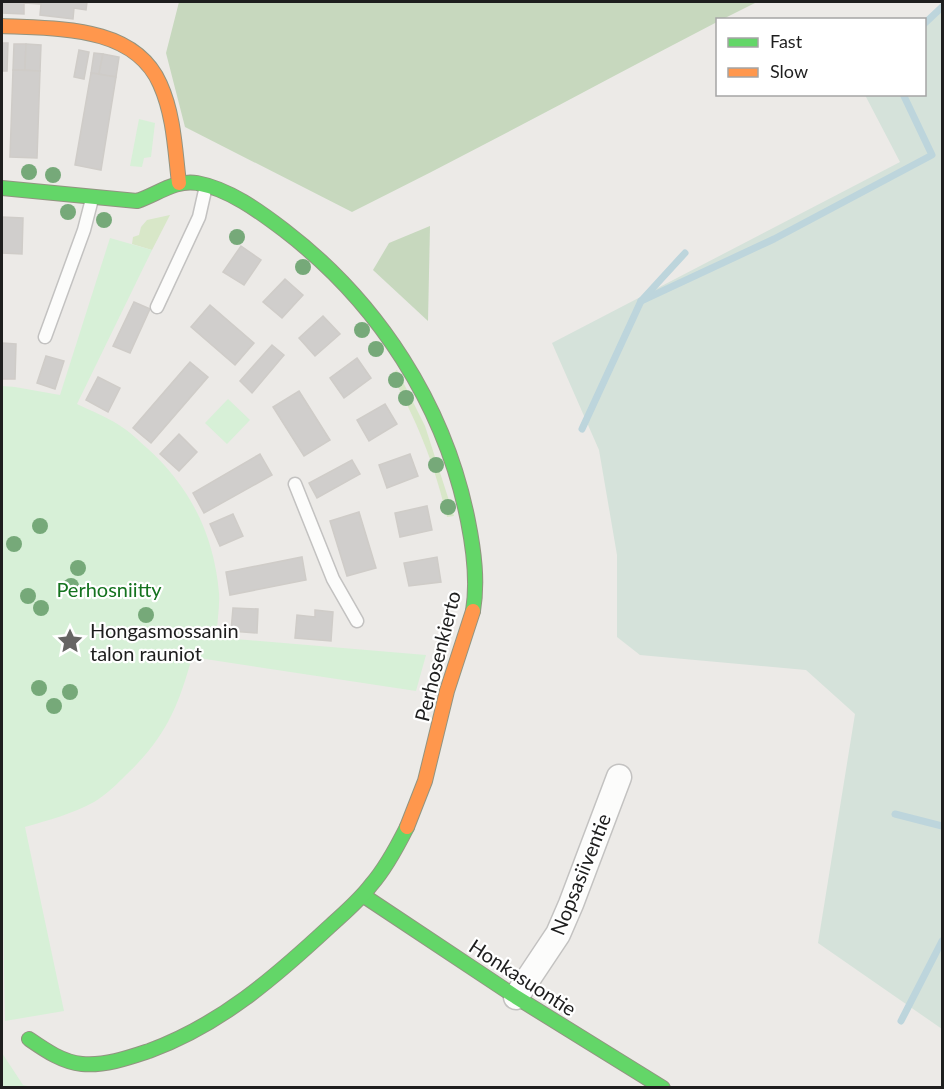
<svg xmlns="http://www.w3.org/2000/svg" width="944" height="1089" viewBox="0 0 944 1089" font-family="Lato,sans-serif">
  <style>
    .grass { fill: #d8e7c8 }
    .forest { fill: #c7d8be }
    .wetland { fill: #d5e2da }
    .park { fill: #d7f0d7 }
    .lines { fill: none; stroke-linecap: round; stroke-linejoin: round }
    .stream { stroke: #bdd5dc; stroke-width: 7 }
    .building { fill: #d0cecc; stroke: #cfccc8; stroke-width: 1.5 }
    .lane-casing { stroke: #c3c2c1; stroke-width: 15 }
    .street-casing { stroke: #c3c2c1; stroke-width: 27 }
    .fast-casing { stroke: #929481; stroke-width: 16 }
    .slow-casing { stroke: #929481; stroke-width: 16 }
    .lane { stroke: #fcfcfb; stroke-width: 12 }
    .street { stroke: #fcfcfb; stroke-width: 24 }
    .fast { stroke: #63d668; stroke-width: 14 }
    .slow { stroke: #ff974d; stroke-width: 14 }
    .tree { fill: #76a979 }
    .labels { text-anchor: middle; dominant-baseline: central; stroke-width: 4.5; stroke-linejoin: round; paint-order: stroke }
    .park-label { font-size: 20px; fill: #15731f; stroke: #fff }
    .poi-label { font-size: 20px; fill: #1e1e1e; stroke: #fff; text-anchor: start }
    .street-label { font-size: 20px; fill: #1e1e1e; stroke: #fff }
  </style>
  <rect width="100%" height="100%" fill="#eceae7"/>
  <g class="grass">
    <polygon points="170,215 152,250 132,244 133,237 139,235 141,227 147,220"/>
    <path d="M397,370L425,426L454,516L447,517C434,463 418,423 391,374Z"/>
  </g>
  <g class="forest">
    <path d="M179,2H757L723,19L718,20L717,22C596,85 475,151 352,212L185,127L166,53Z"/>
    <polygon points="430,226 428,321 373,270 389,243"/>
  </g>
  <polygon class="wetland" points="942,7 942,1029 818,943 855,714 806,670 640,655 617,637 617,555 599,450 552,343 900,162 865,95 924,94 925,24"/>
  <g class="park">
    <polygon points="139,119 155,123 151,157 144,158 142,167 130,166"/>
    <path d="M110,238L152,250L77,404C91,411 105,416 119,425C129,431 138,440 147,448C190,487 214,534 219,593C220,606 217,620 217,634L224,638L426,655L416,691L192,657C178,708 165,738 126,775C117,784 106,795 94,802C72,814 49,820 25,827L64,1011L5,1021L2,857V386L15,387L60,395Z"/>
    <polygon points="228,399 250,420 227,444 205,423"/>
    <polygon points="2,1053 23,1085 32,1087 2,1087"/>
  </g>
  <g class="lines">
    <g class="stream">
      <polyline points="924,24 942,7"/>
      <polyline points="641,301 774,239 932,155 903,94"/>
      <polyline points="582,429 641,301 685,253"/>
      <polyline points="895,814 942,826"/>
      <polyline points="901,1021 942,941"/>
    </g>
  </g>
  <g class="building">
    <polygon points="2,2 87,2 86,10 74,8 73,19 40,15 41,4 24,3 24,14 2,13"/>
    <polygon points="2,43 8,43 7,71 2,71"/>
    <polygon points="14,44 26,44 25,70 13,70"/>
    <polygon points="26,44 41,45 40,71 25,70"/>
    <polygon points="79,50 89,52 84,79 74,77"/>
    <polygon points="94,53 103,54 99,74 91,73"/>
    <polygon points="103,54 119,57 116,77 99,74"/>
    <polygon points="13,70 40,71 37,158 10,157"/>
    <polygon points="91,73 116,77 101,170 75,165"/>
    <polygon points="2,217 23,218 22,254 2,253"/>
    <polygon points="241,246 261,260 244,285 223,272"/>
    <polygon points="285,279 303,295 282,318 263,302"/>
    <polygon points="134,302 150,309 130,353 113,346"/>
    <polygon points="210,305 254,343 235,365 191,327"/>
    <polygon points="323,316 340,334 315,356 299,338"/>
    <polygon points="2,343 16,344 15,379 2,379"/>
    <polygon points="272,345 284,355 252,393 240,381"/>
    <polygon points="46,356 64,361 55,389 37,383"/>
    <polygon points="357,358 371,378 344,398 330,378"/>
    <polygon points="190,362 208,377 151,443 133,428"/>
    <polygon points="98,377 120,388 108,412 86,400"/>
    <polygon points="299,391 330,440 304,456 273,407"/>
    <polygon points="385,404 397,424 369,441 357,420"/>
    <polygon points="179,434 197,452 179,471 160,454"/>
    <polygon points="260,454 272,475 204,513 193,493"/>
    <polygon points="410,454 418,476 387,488 379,465"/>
    <polygon points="352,460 360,474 317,498 309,483"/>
    <polygon points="427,506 432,530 400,537 395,513"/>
    <polygon points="359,512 376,568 347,576 330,521"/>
    <polygon points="233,514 243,536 220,546 210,524"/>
    <polygon points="302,557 306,580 230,595 226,572"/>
    <polygon points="437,557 441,582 409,586 404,563"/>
    <polygon points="233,608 258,609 257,633 231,631"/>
    <polygon points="315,610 333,612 331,641 295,638 297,615 315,617"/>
  </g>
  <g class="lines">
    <g class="lane-casing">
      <g id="lane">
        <polyline points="157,307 199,217 206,186"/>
        <polyline points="45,337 84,230 92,199"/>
        <polyline points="295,484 333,579 357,621"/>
      </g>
    </g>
    <g class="street-casing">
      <polyline id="street" points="516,997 558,934 571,904 619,777"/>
    </g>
    <g class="fast-casing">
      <g id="fast">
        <path d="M2,188L137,201C156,195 176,179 197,183C229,189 259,211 284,230C378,302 445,405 468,521C474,551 478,581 473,611"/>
        <polyline points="364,896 516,997 663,1088"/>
        <path d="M29,1039C45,1050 62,1062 82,1064C105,1066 128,1058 149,1051C220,1025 274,978 329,927C343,914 359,901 371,885C386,868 397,847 407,827"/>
      </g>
    </g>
    <g class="slow-casing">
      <g id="slow">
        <path d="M2,26C57,29 134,25 160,84C174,115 175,150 179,183"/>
        <polyline points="407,827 425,781 447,691 473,611"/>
      </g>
    </g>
    <use href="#lane" class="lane"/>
    <use href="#street" class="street"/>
    <use href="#fast" class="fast"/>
    <use href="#slow" class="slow"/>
  </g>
  <g class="tree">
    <circle cx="29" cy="172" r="8"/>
    <circle cx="53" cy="175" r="8"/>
    <circle cx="68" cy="212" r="8"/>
    <circle cx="104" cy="220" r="8"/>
    <circle cx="237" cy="237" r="8"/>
    <circle cx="303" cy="267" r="8"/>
    <circle cx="362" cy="330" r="8"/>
    <circle cx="376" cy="349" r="8"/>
    <circle cx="396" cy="380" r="8"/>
    <circle cx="406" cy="398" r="8"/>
    <circle cx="436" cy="465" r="8"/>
    <circle cx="448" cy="507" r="8"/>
    <circle cx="40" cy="526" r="8"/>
    <circle cx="14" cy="544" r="8"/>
    <circle cx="78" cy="568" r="8"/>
    <circle cx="71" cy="586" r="8"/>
    <circle cx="28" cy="596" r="8"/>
    <circle cx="41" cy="608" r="8"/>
    <circle cx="146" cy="615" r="8"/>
    <circle cx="39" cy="688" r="8"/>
    <circle cx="70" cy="692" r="8"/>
    <circle cx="54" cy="706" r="8"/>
  </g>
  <defs>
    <g id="sight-bare" transform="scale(2.07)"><path d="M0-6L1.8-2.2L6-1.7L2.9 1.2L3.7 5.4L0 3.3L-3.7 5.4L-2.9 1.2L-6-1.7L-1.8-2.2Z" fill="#666564" stroke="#fff" stroke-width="2.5" paint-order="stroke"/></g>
  </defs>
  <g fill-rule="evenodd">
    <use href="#sight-bare" x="70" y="641"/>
  </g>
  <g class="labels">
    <g class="park-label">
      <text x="109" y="589">Perhosniitty</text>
    </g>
    <g class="poi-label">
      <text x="90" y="630">Hongasmossanin<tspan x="90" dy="23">talon rauniot</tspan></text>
    </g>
    <g class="street-label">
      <text transform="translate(437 656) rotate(-76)">Perhosenkierto</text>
      <text transform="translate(580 874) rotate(-68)">Nopsasiiventie</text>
      <text transform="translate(523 977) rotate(33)">Honkasuontie</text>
    </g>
  </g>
  <rect width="944" height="1089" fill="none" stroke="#1e1e1e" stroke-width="6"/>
  <rect x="716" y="18" width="210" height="78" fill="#ffffff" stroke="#a5a5a5" stroke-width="1.5"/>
  <rect x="728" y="38" width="30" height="9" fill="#63d668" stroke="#a5a5a5" stroke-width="1.5"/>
  <text x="770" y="48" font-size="18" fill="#1e1e1e">Fast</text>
  <rect x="728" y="68" width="30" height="9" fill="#ff974d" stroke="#a5a5a5" stroke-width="1.5"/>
  <text x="770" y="78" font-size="18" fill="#1e1e1e">Slow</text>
</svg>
